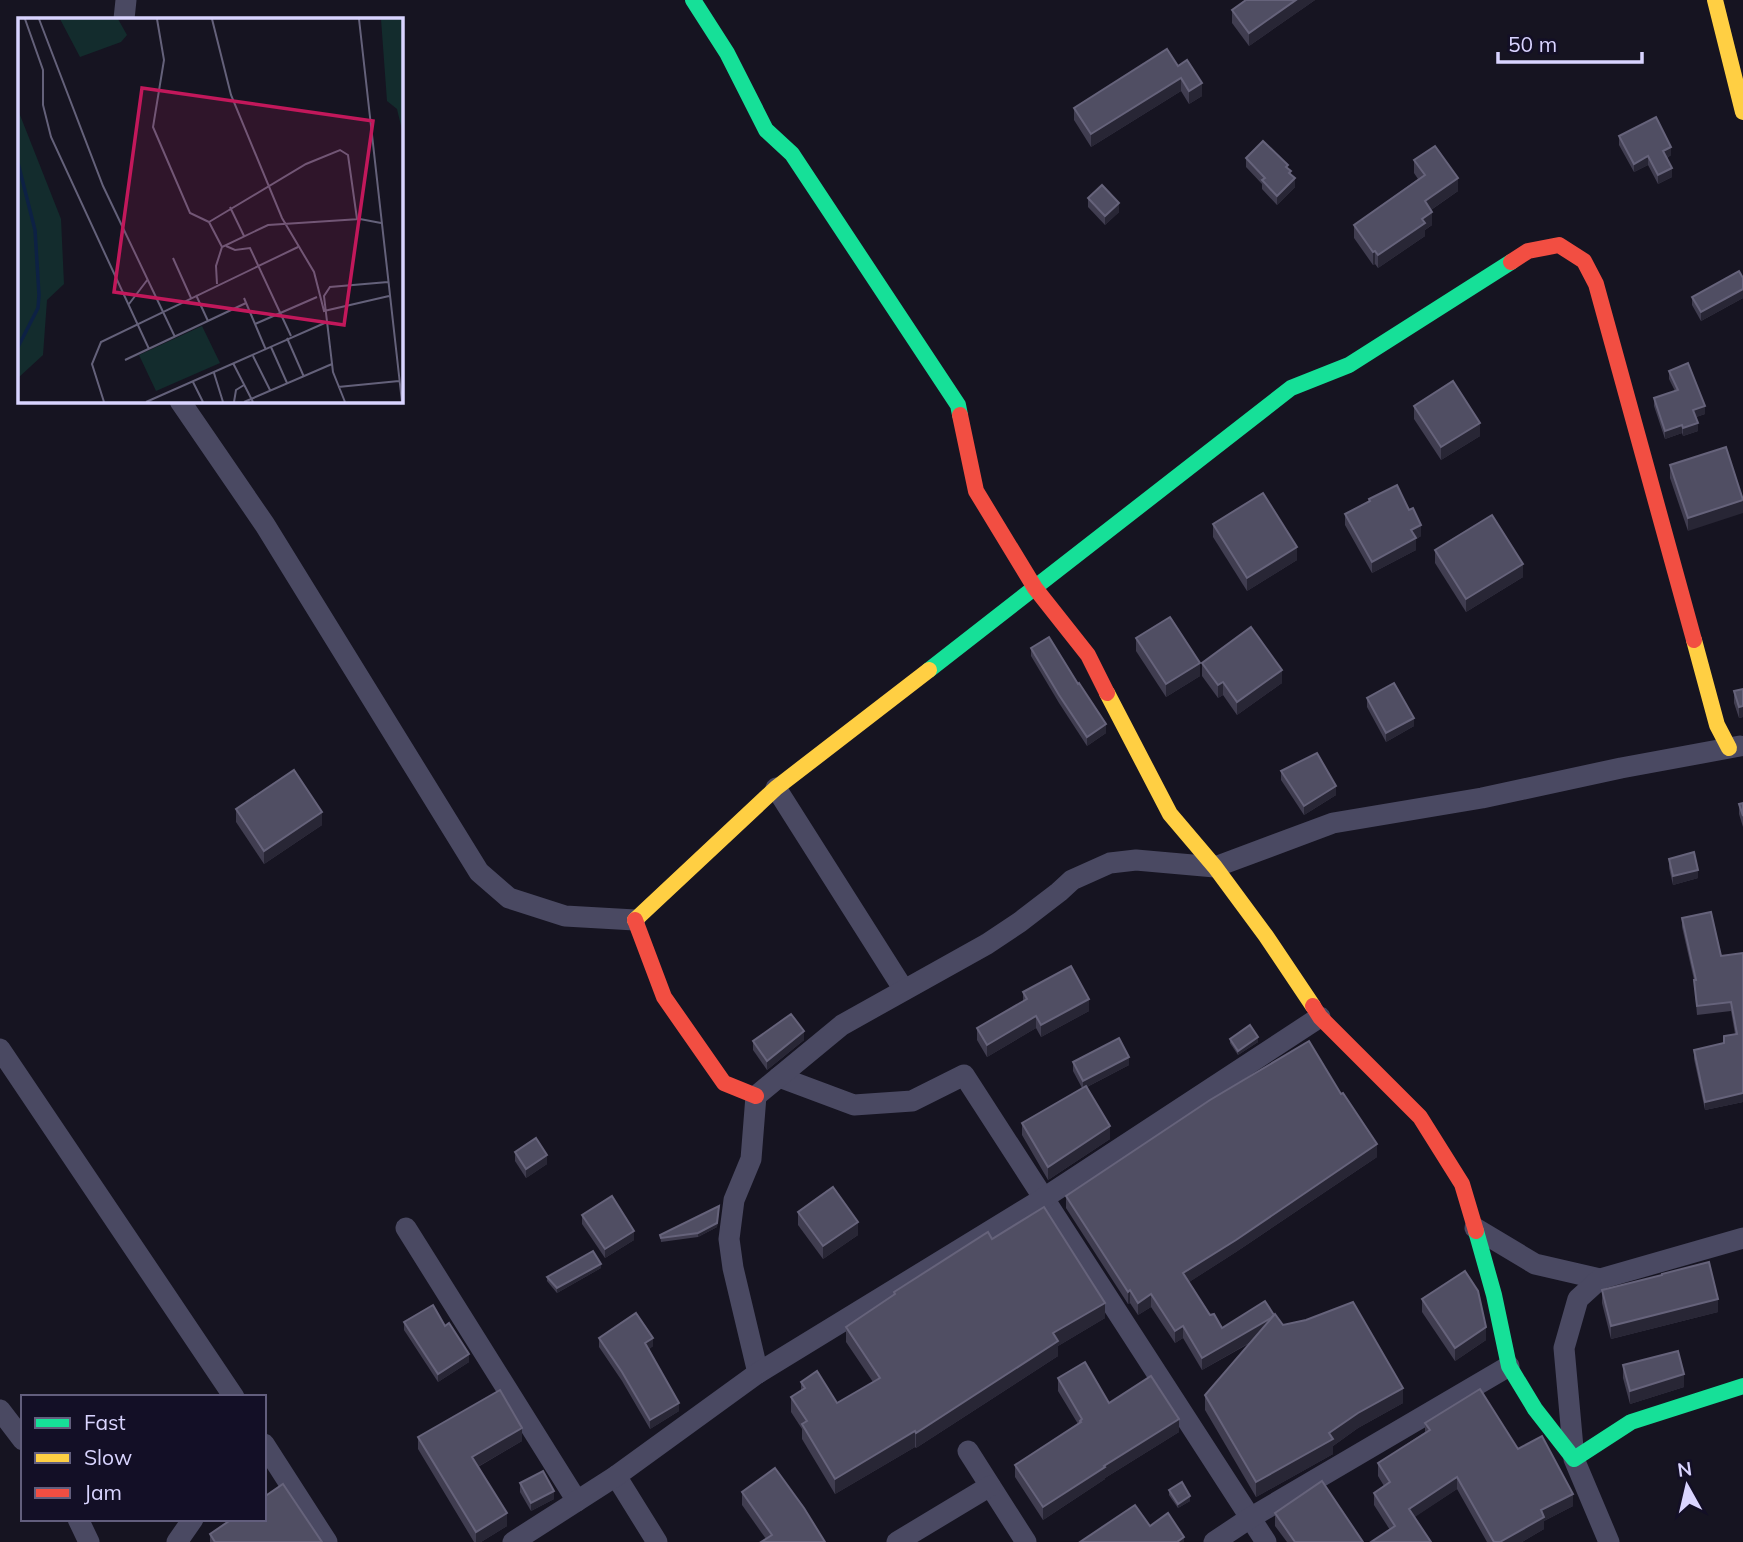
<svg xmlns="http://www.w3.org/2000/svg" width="1743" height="1542" viewBox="0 0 1743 1542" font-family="Mulish,sans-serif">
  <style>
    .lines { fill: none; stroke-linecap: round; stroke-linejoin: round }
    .street { stroke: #4a4962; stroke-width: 21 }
    .fast { stroke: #16e098; stroke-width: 16 }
    .slow { stroke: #ffcf43; stroke-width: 16 }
    .jam { stroke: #f24e42; stroke-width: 16 }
    .wall { fill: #403d50 }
    .shaded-wall { fill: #282635 }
    .building { fill: #504e63; stroke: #66637b; stroke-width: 2 }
    .inset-river { fill: none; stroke: #0d2144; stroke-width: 3.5 }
    .inset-road { fill: none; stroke: #64617a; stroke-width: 2 }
    .view { fill: #c2185b; fill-opacity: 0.15; stroke: #c2185b; stroke-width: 3.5 }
    .inset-edge { fill: none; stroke: #d9d4ff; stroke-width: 3.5 }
  </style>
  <rect width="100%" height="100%" fill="#161421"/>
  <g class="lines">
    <g class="street">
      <polyline points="124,19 126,0"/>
      <polyline points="180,401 265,525 479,872 509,898 565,916 635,920"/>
      <polyline points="776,788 904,990"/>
      <polyline points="0,1049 234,1397"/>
      <polyline points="779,1077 854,1105 912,1101 964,1075 1266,1542"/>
      <polyline points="406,1228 577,1501"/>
      <polyline points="1475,1228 1535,1264 1600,1279"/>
      <polyline points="758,1373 733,1268 729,1239 734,1200 751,1159 756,1096 842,1025 987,944 1020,922 1059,892 1072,880 1110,863 1136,860 1215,867 1333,823 1482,798 1621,768 1740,746"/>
      <polyline points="0,1410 23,1440"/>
      <polyline points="264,1444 327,1542"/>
      <polyline points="968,1451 1026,1542"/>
      <polyline points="616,1476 657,1542"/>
      <polyline points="78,1519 89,1542"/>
      <polyline points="177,1542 193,1519"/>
      <polyline points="513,1542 616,1476 758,1373 1044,1198 1320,1017"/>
      <polyline points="897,1542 990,1486"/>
      <polyline points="1214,1542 1250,1518 1509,1366"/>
      <polyline points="1609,1542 1574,1459 1564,1348 1578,1299 1600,1279 1743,1238"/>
    </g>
    <g class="fast">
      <polyline points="693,0 727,53 766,130 792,154 958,405 960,415"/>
      <polyline points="929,670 1291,388 1349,365 1511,262"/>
      <polyline points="1476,1231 1494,1295 1509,1366 1535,1409 1574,1459 1631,1422 1743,1386"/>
    </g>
    <g class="slow">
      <polyline points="1715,0 1743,112"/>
      <polyline points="1694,640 1717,725 1729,748"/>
      <polyline points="1107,693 1170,814 1215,867 1266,936 1313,1006"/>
      <polyline points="635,920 776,788 929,670"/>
    </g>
    <g class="jam">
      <polyline points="1511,262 1528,251 1559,245 1584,261 1596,284 1694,640"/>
      <polyline points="960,415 976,491 1035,588 1088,655 1107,693"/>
      <polyline points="635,920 664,997 724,1083 756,1096"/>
      <polyline points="1313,1006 1320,1017 1420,1117 1462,1184 1476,1231"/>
    </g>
  </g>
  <g class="wall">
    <polygon points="1246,0 1315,0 1249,46 1232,23 1232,10"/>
    <polygon points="1178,66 1202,96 1189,104 1181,91 1091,147 1074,120 1074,108"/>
    <polygon points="1619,136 1671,155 1667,158 1672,177 1658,184 1648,165 1634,172 1619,145"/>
    <polygon points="1246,158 1288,168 1295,187 1277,205 1262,189 1262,184 1246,167"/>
    <polygon points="1414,160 1458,191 1431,210 1432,225 1425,230 1425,236 1378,268 1375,264 1373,265 1354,238 1354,225 1418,179 1414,173"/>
    <polygon points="1088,198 1119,212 1105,225 1088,207"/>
    <polygon points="1743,278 1743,298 1701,321 1692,305 1692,297"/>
    <polygon points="1669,371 1705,414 1696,417 1698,431 1683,436 1682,433 1665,439 1654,406 1654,398 1675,391 1669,379"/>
    <polygon points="1414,406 1480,436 1441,460 1414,419"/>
    <polygon points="1726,447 1688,531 1670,478 1670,465"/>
    <polygon points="1369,499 1421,536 1416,539 1416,550 1372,573 1345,525 1345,514 1369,501"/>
    <polygon points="1213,524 1297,560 1247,591 1213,537"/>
    <polygon points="1435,550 1523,577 1466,612 1435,563"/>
    <polygon points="1136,638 1200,676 1166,697 1136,651"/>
    <polygon points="1031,648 1106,733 1087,746 1059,703 1031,656"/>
    <polygon points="1202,663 1282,683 1237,715 1223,695 1218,698 1202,676"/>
    <polygon points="1743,689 1743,717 1739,718 1734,703 1734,691"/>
    <polygon points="1367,698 1414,726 1386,742 1367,707"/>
    <polygon points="1281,771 1336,795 1304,815 1281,780"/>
    <polygon points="1743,803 1743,827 1739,814 1739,804"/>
    <polygon points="236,809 322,825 264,864 236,822"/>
    <polygon points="1669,859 1698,878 1673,885 1669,868"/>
    <polygon points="1682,918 1721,956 1743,953 1743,1102 1705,1110 1694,1059 1694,1050 1724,1043 1735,1034 1731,1011 1697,1015 1694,980 1682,927"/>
    <polygon points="1023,992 1089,1011 1041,1037 1036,1028 987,1057 977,1040 977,1028 1023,1001"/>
    <polygon points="1230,1039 1258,1042 1238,1055 1230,1043"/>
    <polygon points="804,1040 767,1070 753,1050 753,1041"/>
    <polygon points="1073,1062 1129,1065 1087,1087 1110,1139 1048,1180 1022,1135 1022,1123 1082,1088 1073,1071"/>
    <polygon points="515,1152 547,1164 526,1178 515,1161"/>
    <polygon points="1377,1157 1236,1252 1189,1282 1210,1315 1222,1328 1274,1315 1283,1325 1403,1403 1358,1428 1333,1446 1333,1454 1256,1497 1205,1410 1205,1395 1250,1343 1202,1370 1183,1338 1175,1343 1151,1307 1138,1315 1130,1303 1128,1304 1066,1208 1066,1196"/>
    <polygon points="719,1210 717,1227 698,1237 661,1242 660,1235"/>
    <polygon points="798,1212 858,1235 823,1259 798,1225"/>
    <polygon points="582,1215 634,1240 605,1258 582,1224"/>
    <polygon points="992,1239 1105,1318 1058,1346 1058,1356 916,1448 915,1447 835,1494 802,1439 802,1429 791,1412 791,1397 801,1391 801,1382 837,1403 873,1382 846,1342 846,1327 894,1295 894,1292"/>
    <polygon points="601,1268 557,1293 547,1281 547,1277"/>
    <polygon points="1602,1290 1718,1312 1611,1339 1602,1303"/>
    <polygon points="1422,1299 1486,1340 1455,1361 1422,1312"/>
    <polygon points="404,1322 445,1326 469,1362 438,1382 404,1330"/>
    <polygon points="599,1338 653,1346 649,1349 679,1411 650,1429 622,1381 599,1347"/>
    <polygon points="1623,1365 1684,1387 1630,1404 1623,1378"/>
    <polygon points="1058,1378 1109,1403 1179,1432 1105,1478 1105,1479 1043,1520 1015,1477 1015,1465 1078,1424 1058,1391"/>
    <polygon points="1425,1423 1518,1449 1573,1506 1544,1521 1544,1529 1522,1542 1487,1542 1457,1489 1414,1517 1390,1530 1374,1505 1374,1493 1384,1486 1378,1476 1378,1463 1425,1432"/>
    <polygon points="418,1437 522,1441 478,1467 507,1526 481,1542 474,1542 418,1449"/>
    <polygon points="520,1483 554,1499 531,1511 520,1492"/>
    <polygon points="1169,1490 1190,1501 1178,1508 1169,1495"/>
    <polygon points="742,1492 825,1542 766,1539 742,1505"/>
    <polygon points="1275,1513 1363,1542 1287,1542 1275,1526"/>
    <polygon points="210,1534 322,1542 210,1542"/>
  </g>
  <g class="shaded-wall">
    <polygon points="1296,0 1315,0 1249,46 1249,33"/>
    <polygon points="1181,78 1181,91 1091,147 1091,134"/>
    <polygon points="1202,83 1202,96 1189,104 1189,91"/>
    <polygon points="1671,147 1671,155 1663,160 1663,151"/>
    <polygon points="1648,156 1648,165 1634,172 1634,164"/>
    <polygon points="1672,168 1672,177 1658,184 1658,175"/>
    <polygon points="1295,178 1295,187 1277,205 1277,196"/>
    <polygon points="1458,178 1458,191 1425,214 1425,201"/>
    <polygon points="1119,203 1119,212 1105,225 1105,216"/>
    <polygon points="1432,212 1432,225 1425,230 1425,236 1378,268 1378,255 1422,219"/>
    <polygon points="1375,251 1375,264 1373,265 1373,252"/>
    <polygon points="1743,289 1743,298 1701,321 1701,312"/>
    <polygon points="1705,406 1705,414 1693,418 1693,410"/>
    <polygon points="1480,423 1480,436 1441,460 1441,447"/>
    <polygon points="1698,423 1698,431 1683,436 1683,428"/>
    <polygon points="1682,425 1682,433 1665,439 1665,431"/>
    <polygon points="1743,500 1743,513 1688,531 1688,518"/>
    <polygon points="1421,525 1421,536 1416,539 1416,550 1372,573 1372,562 1411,530"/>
    <polygon points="1297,547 1297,560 1247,591 1247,578"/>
    <polygon points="1523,564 1523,577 1466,612 1466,599"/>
    <polygon points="1200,663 1200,676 1166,697 1166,684"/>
    <polygon points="1282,670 1282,683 1237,715 1237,702"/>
    <polygon points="1223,682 1223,695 1218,698 1218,685"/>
    <polygon points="1743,706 1743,717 1739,718 1739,707"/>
    <polygon points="1414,718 1414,726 1386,742 1386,733"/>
    <polygon points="1106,724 1106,733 1087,746 1087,737"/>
    <polygon points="1336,786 1336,795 1304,815 1304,806"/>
    <polygon points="322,812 322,825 264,864 264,851"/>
    <polygon points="1698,870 1698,878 1673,885 1673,876"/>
    <polygon points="1089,999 1089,1011 1041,1037 1041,1025"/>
    <polygon points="1036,1016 1036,1028 987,1057 987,1045"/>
    <polygon points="804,1031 804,1040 767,1070 767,1061"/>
    <polygon points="1258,1037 1258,1042 1238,1055 1238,1051"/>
    <polygon points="1129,1057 1129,1065 1083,1089 1083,1081"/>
    <polygon points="1743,1093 1743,1102 1705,1110 1705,1102"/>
    <polygon points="1110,1126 1110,1139 1048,1180 1048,1167"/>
    <polygon points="1377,1144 1377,1157 1236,1252 1183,1286 1183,1273"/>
    <polygon points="547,1155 547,1164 526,1178 526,1169"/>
    <polygon points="719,1206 717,1227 698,1237 698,1233"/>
    <polygon points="858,1222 858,1235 823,1259 823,1246"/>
    <polygon points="634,1231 634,1240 605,1258 605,1249"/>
    <polygon points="601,1264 601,1268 557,1293 557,1288"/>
    <polygon points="1130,1290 1130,1303 1128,1304 1128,1292"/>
    <polygon points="1151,1294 1151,1307 1138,1315 1138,1303"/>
    <polygon points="1718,1299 1718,1312 1611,1339 1611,1326"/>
    <polygon points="1105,1303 1105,1318 1058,1346 1058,1356 916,1448 916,1433 1053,1333"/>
    <polygon points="1275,1316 1275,1328 1202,1370 1202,1358"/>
    <polygon points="1183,1326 1183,1338 1175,1343 1175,1331"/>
    <polygon points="1486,1327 1486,1340 1455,1361 1455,1348"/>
    <polygon points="653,1338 653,1346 645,1352 645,1343"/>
    <polygon points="469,1354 469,1362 438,1382 438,1374"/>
    <polygon points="1684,1374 1684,1387 1630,1404 1630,1391"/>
    <polygon points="1403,1388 1403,1403 1358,1428 1333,1446 1333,1454 1256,1497 1256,1482 1329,1433 1358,1413"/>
    <polygon points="679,1403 679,1411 650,1429 650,1420"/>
    <polygon points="1179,1419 1179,1432 1105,1478 1105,1479 1043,1520 1043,1507 1104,1466"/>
    <polygon points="522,1428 522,1441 472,1470 472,1457"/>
    <polygon points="915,1431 915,1447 835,1494 835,1479"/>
    <polygon points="1457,1477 1457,1489 1409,1521 1409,1509"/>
    <polygon points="554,1491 554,1499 531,1511 531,1503"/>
    <polygon points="1573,1494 1573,1506 1544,1521 1544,1529 1522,1542 1500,1542 1541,1510"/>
    <polygon points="1190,1496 1190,1501 1178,1508 1178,1504"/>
    <polygon points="507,1513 507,1526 481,1542 476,1542 476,1532"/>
    <polygon points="1184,1537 1184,1542 1177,1542"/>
  </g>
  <g class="building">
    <polygon points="1246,0 1296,0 1249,33 1232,10"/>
    <polygon points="1167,49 1178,66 1187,60 1202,83 1189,91 1181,78 1091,134 1074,108"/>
    <polygon points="1656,117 1671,147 1663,151 1672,168 1658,175 1648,156 1634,164 1619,136"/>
    <polygon points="1263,141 1288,165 1286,167 1291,171 1289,173 1295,178 1277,196 1262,180 1265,178 1246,158"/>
    <polygon points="1435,146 1458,178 1425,201 1432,212 1422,219 1425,223 1378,255 1375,251 1373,252 1354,225 1425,175 1414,160"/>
    <polygon points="1102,185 1119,203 1105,216 1088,198"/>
    <polygon points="1739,271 1743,278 1743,289 1701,312 1692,297"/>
    <polygon points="1688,363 1705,406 1693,410 1698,423 1683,428 1682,425 1665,431 1654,398 1678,390 1669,371"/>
    <polygon points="1453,381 1480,423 1441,447 1414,406"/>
    <polygon points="1726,447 1743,500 1688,518 1670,465"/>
    <polygon points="1397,485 1409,510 1413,508 1421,525 1411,530 1416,538 1372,562 1345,514 1370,501 1369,499"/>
    <polygon points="1263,493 1297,547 1247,578 1213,524"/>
    <polygon points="1492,515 1523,564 1466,599 1435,550"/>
    <polygon points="1170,617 1200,663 1166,684 1136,638"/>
    <polygon points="1251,627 1282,670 1237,702 1223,682 1218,685 1202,663"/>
    <polygon points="1049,637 1078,684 1079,683 1106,724 1087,737 1059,695 1031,648"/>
    <polygon points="1394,683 1414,718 1386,733 1367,698"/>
    <polygon points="1743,689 1743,706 1739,707 1734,691"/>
    <polygon points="1317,753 1336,786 1304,806 1281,771"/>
    <polygon points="294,770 322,812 264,851 236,809"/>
    <polygon points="1743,803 1743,816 1739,804"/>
    <polygon points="1694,852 1698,870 1673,876 1669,859"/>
    <polygon points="1711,912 1721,956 1743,953 1743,1093 1705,1102 1694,1050 1724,1043 1724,1036 1737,1034 1731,1002 1697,1006 1694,980 1696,980 1682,918"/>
    <polygon points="1071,966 1089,999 1041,1025 1036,1016 987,1045 977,1028 1027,999 1023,992"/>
    <polygon points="791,1014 804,1031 767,1061 753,1041"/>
    <polygon points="1250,1025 1258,1037 1238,1051 1230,1039"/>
    <polygon points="1119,1038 1129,1057 1083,1081 1073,1062"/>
    <polygon points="1309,1041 1341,1094 1343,1093 1377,1144 1236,1240 1183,1273 1210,1315 1214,1314 1222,1328 1265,1301 1274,1315 1271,1318 1202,1358 1183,1326 1175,1331 1151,1294 1138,1303 1130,1290 1128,1292 1066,1196 1210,1100"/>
    <polygon points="1086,1086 1110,1126 1048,1167 1022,1123"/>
    <polygon points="536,1138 547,1155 526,1169 515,1152"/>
    <polygon points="833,1187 858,1222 823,1246 798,1212"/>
    <polygon points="612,1196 634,1231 605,1249 582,1215"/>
    <polygon points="719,1206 717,1223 698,1233 661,1238 660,1235"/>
    <polygon points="1044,1207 1105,1303 1053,1333 1058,1341 916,1433 915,1431 835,1479 802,1424 807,1421 791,1397 805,1388 801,1382 817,1371 837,1403 880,1378 846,1327 895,1294 894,1292 988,1232 992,1239"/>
    <polygon points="593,1251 601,1264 557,1288 547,1277"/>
    <polygon points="1709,1262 1718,1299 1611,1326 1602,1290 1662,1275 1662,1274"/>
    <polygon points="1465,1271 1478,1291 1486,1327 1455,1348 1422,1299"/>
    <polygon points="1353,1302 1403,1388 1358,1413 1329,1433 1333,1439 1256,1482 1205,1395 1275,1314 1283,1325 1306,1320"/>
    <polygon points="433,1305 445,1326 449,1323 469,1354 438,1374 404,1322"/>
    <polygon points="636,1313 653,1338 645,1343 679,1403 650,1420 622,1372 599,1338"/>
    <polygon points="1678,1351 1684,1374 1630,1391 1623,1365"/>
    <polygon points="1085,1362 1109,1403 1151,1376 1179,1419 1104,1466 1105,1467 1043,1507 1015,1465 1081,1422 1080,1421 1082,1419 1058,1378"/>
    <polygon points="1480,1389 1518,1449 1542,1436 1573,1494 1541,1510 1544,1517 1500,1542 1494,1542 1457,1477 1409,1509 1431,1542 1371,1542 1395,1526 1374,1493 1390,1482 1378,1463 1430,1430 1425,1423"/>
    <polygon points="500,1390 522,1428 472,1457 507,1513 476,1532 418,1437"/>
    <polygon points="775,1468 804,1508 825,1542 761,1542 772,1535 742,1492"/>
    <polygon points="543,1471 554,1491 531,1503 520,1483"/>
    <polygon points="1322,1481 1363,1542 1295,1542 1275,1513"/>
    <polygon points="1182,1482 1190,1496 1178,1504 1169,1490"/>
    <polygon points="283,1484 322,1542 215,1542 210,1534 232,1519 264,1519 264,1497"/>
    <polygon points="1135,1505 1150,1526 1168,1513 1184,1537 1177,1542 1080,1542"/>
  </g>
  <g transform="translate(18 18)">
    <rect width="385" height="385" fill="#161421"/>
    <path d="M42,1H100L109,17L103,24L62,39ZM363,1H385V116L379,91L369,83ZM0,92L43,201L46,266L29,282L25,337L0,360ZM184,308L202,345L138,373L121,337Z" fill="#132c2d"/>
    <path class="inset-river" d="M0,145L17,212L21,277L20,290L0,329"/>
    <path class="inset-road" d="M7,1L25,52V87L33,119L131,331M21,1L85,168L157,319M139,1L146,42L135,109L172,195L191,204M194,1L213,77L264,200L296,254L306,293L371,278M341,1L384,384M212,189L226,218M208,228L217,232L232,230L273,318M204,229L191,204L288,146L322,132L330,137L339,201M155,240L173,280M199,266L198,248L204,229L250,207L342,201L363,205M178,277L190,303M226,280L248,332M111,286L130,261M237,306L299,279M269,320L286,359M253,329L269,365M235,338L252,372M107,342L228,285M215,345L235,384M196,355L205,384M175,364L185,384M320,369L381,363M86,384L74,346L83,324L280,229M128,384L309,304M216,384L218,372L226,367M226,384L314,346M327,384L315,354L306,278L312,269L370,264"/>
    <path class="view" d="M124,70L355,103L326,307L96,274Z"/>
    <rect width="385" height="385" class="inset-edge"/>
  </g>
  <rect x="21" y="1395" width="245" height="126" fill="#130f26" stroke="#625e7d" stroke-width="2"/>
  <rect x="35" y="1418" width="35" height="10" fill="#16e098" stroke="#625e7d" stroke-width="2"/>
  <text x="84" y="1430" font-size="21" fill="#d9d4ff">Fast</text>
  <rect x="35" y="1453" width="35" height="10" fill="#ffcf43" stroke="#625e7d" stroke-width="2"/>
  <text x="84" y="1465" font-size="21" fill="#d9d4ff">Slow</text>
  <rect x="35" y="1488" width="35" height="10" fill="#f24e42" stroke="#625e7d" stroke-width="2"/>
  <text x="84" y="1500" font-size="21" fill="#d9d4ff">Jam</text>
  <g transform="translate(1687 1486) rotate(352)" stroke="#130f26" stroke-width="5" paint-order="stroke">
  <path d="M0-5L12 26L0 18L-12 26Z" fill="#d9d4ff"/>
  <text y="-10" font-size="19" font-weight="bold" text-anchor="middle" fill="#d9d4ff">N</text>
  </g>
  <path d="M1498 52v10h144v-10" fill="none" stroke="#d9d4ff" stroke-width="3.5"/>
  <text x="1508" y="52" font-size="21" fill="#d9d4ff" stroke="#130f26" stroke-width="5" paint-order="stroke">50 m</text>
</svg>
